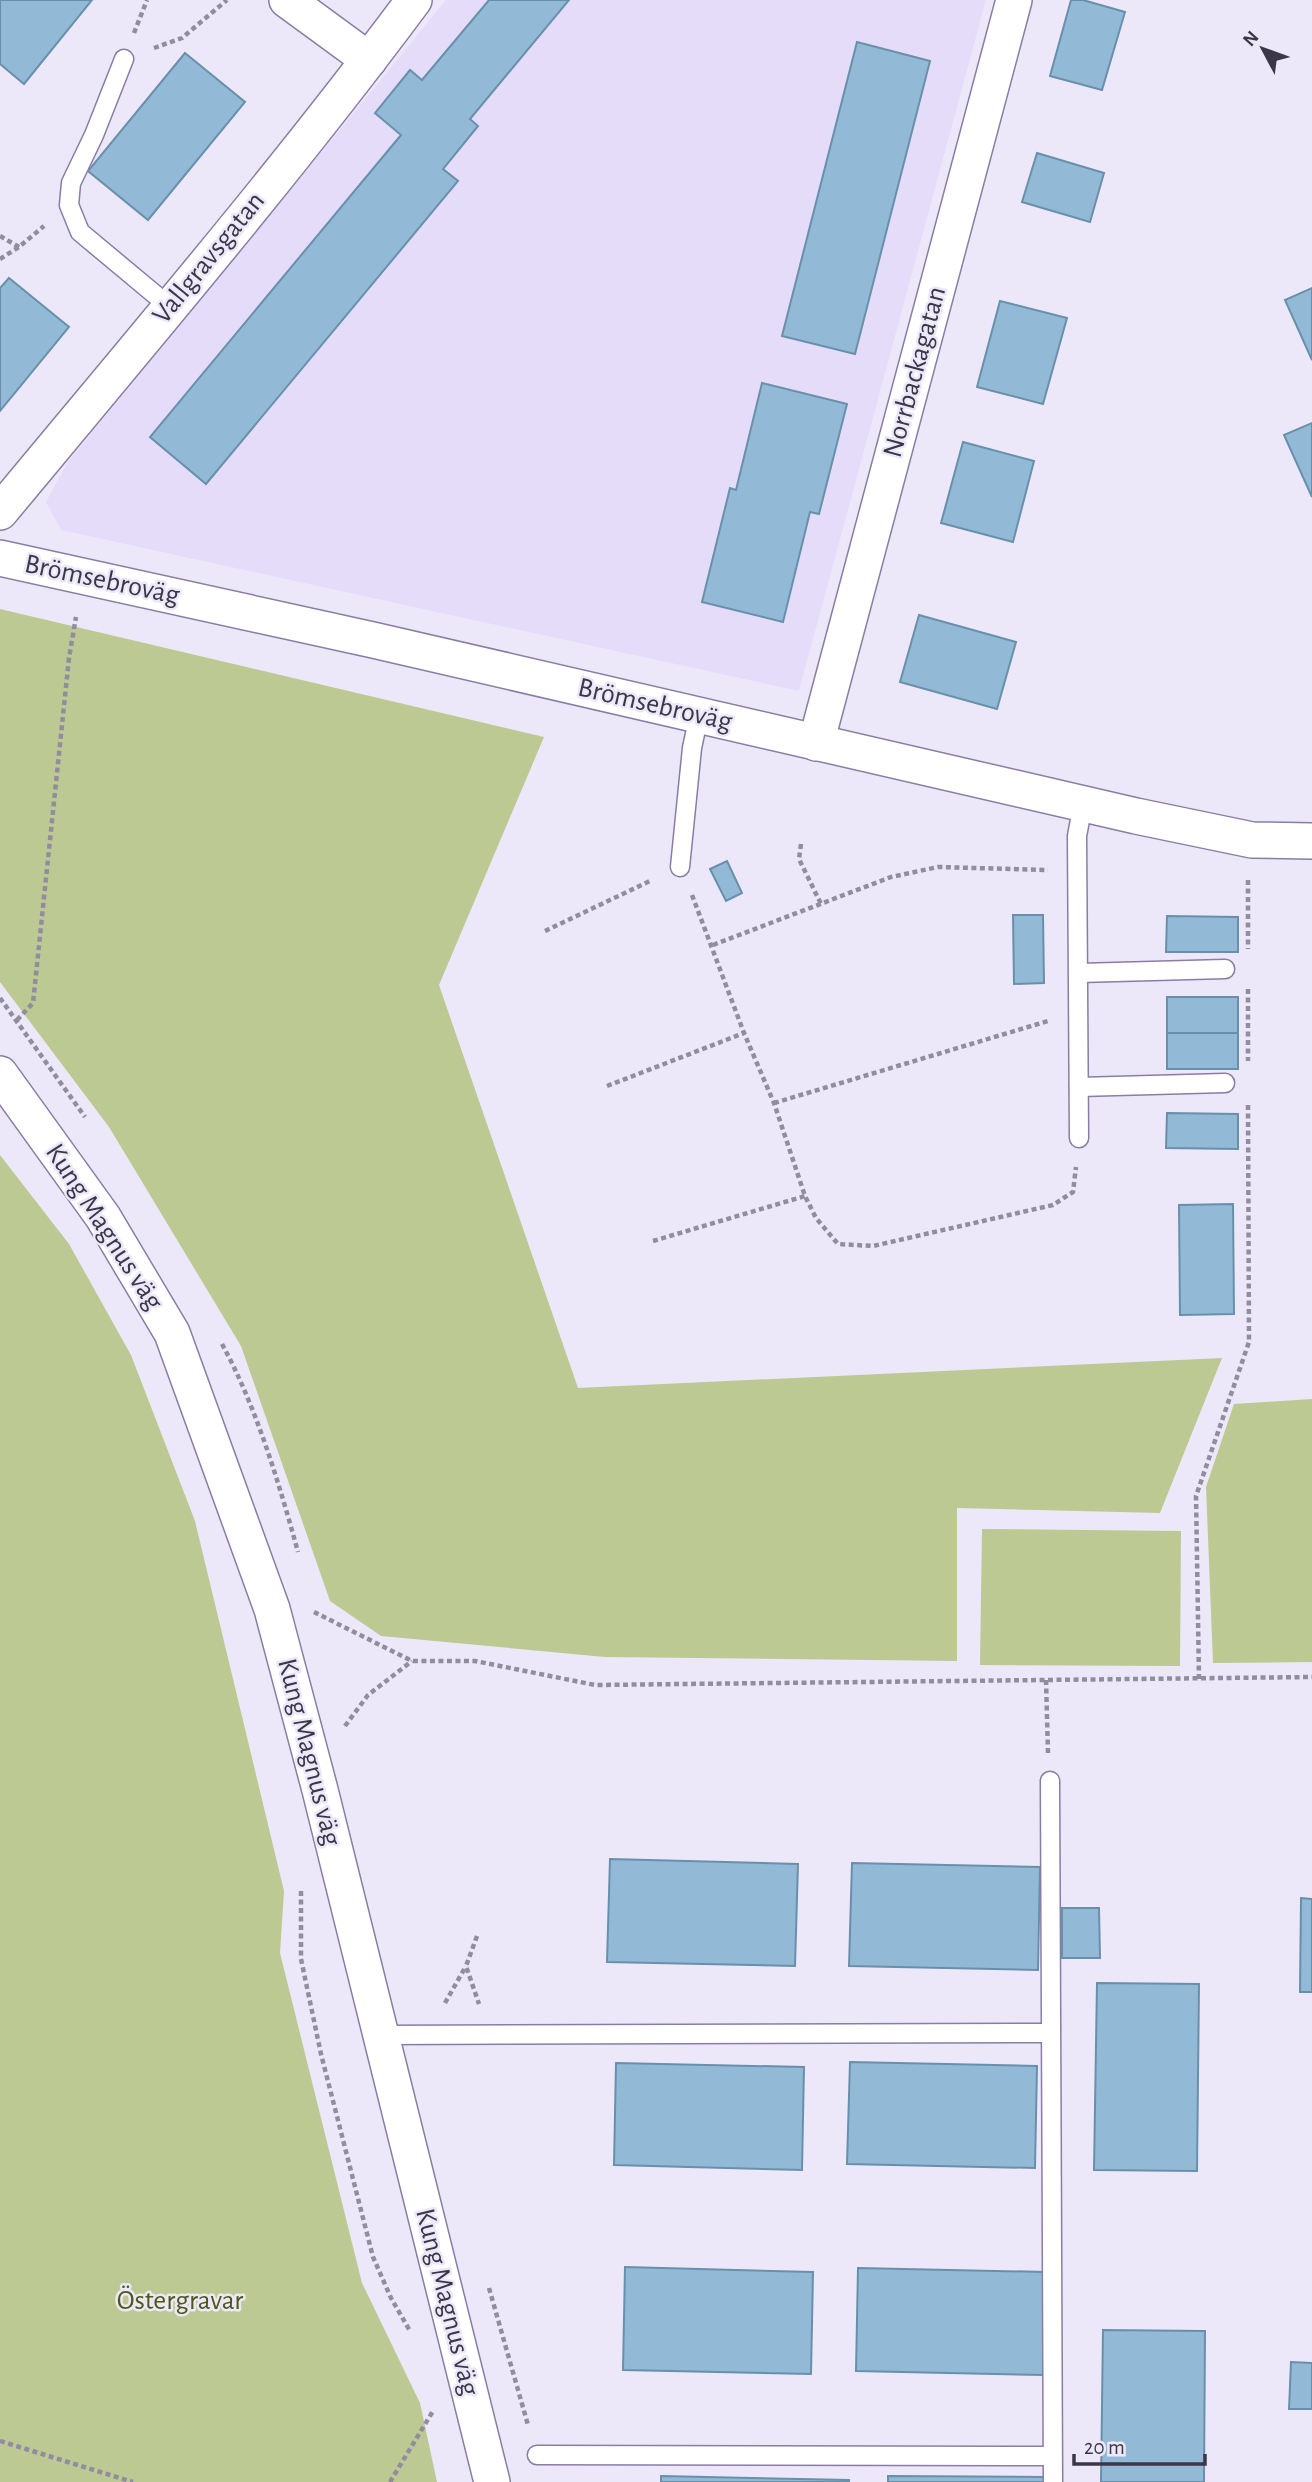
<svg xmlns="http://www.w3.org/2000/svg" width="1312" height="2482" viewBox="0 0 1312 2482" font-family="'Alegreya Sans',sans-serif">
  <style>
    .built { fill: #e5dcfa }
    .green { fill: #bcc993 }
    .building { fill: #92bad6; stroke: #6990aa; stroke-width: 2 }
    .lines { fill: none; stroke-linecap: round; stroke-linejoin: round }
    .lane-casing { stroke: #897da3; stroke-width: 21 }
    .street-casing { stroke: #897da3; stroke-width: 38 }
    .path { stroke: #928d9e; stroke-width: 4.5; stroke-dasharray: 5 3.5; stroke-linecap: butt }
    .lane { stroke: #fff; stroke-width: 18 }
    .street { stroke: #fff; stroke-width: 35 }
    .labels { text-anchor: middle; dominant-baseline: central; stroke-width: 5; stroke-linejoin: round; paint-order: stroke }
    .street-label { font-size: 28px; fill: #3c3748; stroke: #ede8f9 }
    .park-label { font-size: 28px; fill: #4d5816; stroke: #ede8f9 }
  </style>
  <rect width="100%" height="100%" fill="#ede8f9"/>
  <polygon class="built" points="446,0 986,0 799,691 61,530 46,502 67,463"/>
  <g class="green">
    <polygon points="0,609 544,737 439,985 578,1388 1222,1358 1160,1513 957,1508 957,1661 605,1657 381,1636 330,1601 241,1346 109,1127 0,982"/>
    <polygon points="0,1155 69,1244 131,1355 195,1521 284,1891 280,1953 362,2283 420,2403 437,2482 0,2482"/>
    <polygon points="1312,1399 1312,1662 1213,1663 1206,1487 1234,1404"/>
    <polygon points="982,1529 1181,1531 1180,1666 980,1665"/>
  </g>
  <g class="building">
    <polygon points="0,0 92,0 24,84 0,64"/>
    <polygon points="489,0 569,0 470,119 478,126 443,169 458,181 206,484 150,437 401,135 375,113 410,70 422,80"/>
    <polygon points="1071,0 1083,0 1125,12 1102,90 1050,76"/>
    <polygon points="857,42 930,61 855,354 782,336"/>
    <polygon points="185,53 245,102 148,220 88,171"/>
    <polygon points="1037,153 1104,173 1090,222 1022,202"/>
    <polygon points="9,278 69,327 0,411 0,288"/>
    <polygon points="1312,288 1312,360 1285,300"/>
    <polygon points="1000,301 1067,318 1043,404 977,387"/>
    <polygon points="762,383 847,404 819,514 810,512 783,622 702,602 730,488 736,490"/>
    <polygon points="1312,423 1312,497 1284,435"/>
    <polygon points="963,442 1034,461 1013,542 941,523"/>
    <polygon points="919,615 1016,642 997,709 900,682"/>
    <polygon points="727,861 742,893 726,901 710,869"/>
    <polygon points="1013,915 1043,915 1044,983 1014,984"/>
    <polygon points="1167,916 1238,917 1238,952 1166,952"/>
    <rect x="1167" y="997" width="71" height="36"/>
    <rect x="1167" y="1033" width="71" height="36"/>
    <polygon points="1167,1113 1238,1114 1238,1149 1166,1148"/>
    <polygon points="1233,1204 1234,1314 1180,1315 1179,1205"/>
    <polygon points="610,1859 798,1864 795,1966 607,1962"/>
    <polygon points="852,1863 1040,1867 1038,1970 849,1966"/>
    <polygon points="1301,1898 1312,1899 1312,1992 1300,1992"/>
    <polygon points="1062,1908 1099,1908 1100,1958 1062,1958"/>
    <polygon points="1097,1983 1199,1984 1197,2171 1094,2170"/>
    <polygon points="850,2062 1037,2066 1035,2168 847,2164"/>
    <polygon points="616,2063 804,2067 802,2170 614,2165"/>
    <polygon points="625,2267 813,2272 811,2374 623,2370"/>
    <polygon points="858,2268 1046,2272 1044,2375 856,2371"/>
    <polygon points="1103,2330 1205,2331 1204,2482 1101,2482"/>
    <polygon points="1291,2362 1312,2363 1312,2409 1289,2409"/>
    <polygon points="661,2476 849,2480 849,2482 661,2482"/>
    <polygon points="888,2476 1044,2477 1044,2482 888,2482"/>
  </g>
  <g class="lines">
    <g class="lane-casing">
      <g id="lane">
        <polyline points="124,59 94,135 71,183 69,205 80,232 170,307"/>
        <polyline points="680,867 692,748 699,715"/>
        <polyline points="1079,973 1225,969"/>
        <polyline points="1079,1087 1225,1083"/>
        <polyline points="1079,1138 1077,836 1083,804"/>
        <polyline points="1050,1781 1053,2482"/>
        <polyline points="380,2035 1050,2033"/>
        <polyline points="537,2455 1052,2456"/>
      </g>
    </g>
    <g class="street-casing">
      <g id="street">
        <polyline points="287,0 369,60"/>
        <path d="M0,512C140,343 283,176 414,0"/>
        <polyline points="0,558 373,640 1136,816 1252,840 1312,841"/>
        <polyline points="816,743 1014,0"/>
        <polyline points="0,1074 103,1217 172,1333 272,1609 320,1790 492,2482"/>
      </g>
    </g>
    <g class="path">
      <polyline points="134,33 147,0"/>
      <polyline points="154,48 182,38 227,0"/>
      <polyline points="0,236 19,247"/>
      <polyline points="0,259 19,247 44,226"/>
      <polyline points="801,844 799,859 821,904"/>
      <polyline points="1248,880 1248,949"/>
      <polyline points="692,895 744,1033 774,1103 805,1196 816,1218 838,1244 873,1246 1053,1205 1073,1192 1076,1167"/>
      <polyline points="545,931 652,880"/>
      <polyline points="713,945 891,877 938,867 1048,870"/>
      <polyline points="1248,989 1248,1061"/>
      <polyline points="0,998 85,1117"/>
      <polyline points="17,1020 33,1003 69,658 76,617"/>
      <polyline points="607,1086 744,1033"/>
      <polyline points="774,1103 1048,1021"/>
      <polyline points="653,1241 805,1196"/>
      <path d="M222,1344C256,1406 279,1483 298,1552"/>
      <polyline points="314,1612 412,1661 475,1661 595,1685 1312,1677"/>
      <polyline points="1199,1679 1196,1496 1249,1342 1248,1104"/>
      <polyline points="1046,1680 1048,1753"/>
      <polyline points="345,1726 368,1695 412,1661"/>
      <polyline points="301,1891 301,1959 321,2054 373,2257 391,2298 410,2331"/>
      <polyline points="477,1936 466,1966 479,2004"/>
      <polyline points="445,2003 466,1966"/>
      <polyline points="489,2288 528,2425"/>
      <polyline points="0,2441 133,2482"/>
      <polyline points="390,2482 433,2411"/>
    </g>
    <use href="#lane" class="lane"/>
    <use href="#street" class="street"/>
  </g>
  <g class="labels">
    <g class="street-label">
      <text transform="translate(209 258) rotate(-51)">Vallgravsgatan</text>
      <text transform="translate(915 372) rotate(-75)">Norrbackagatan</text>
      <text transform="translate(102 580) rotate(12)">Brömsebroväg</text>
      <text transform="translate(655 705) rotate(13)">Brömsebroväg</text>
      <text transform="translate(104 1227) rotate(57)">Kung Magnus väg</text>
      <text transform="translate(309 1752) rotate(76)">Kung Magnus väg</text>
      <text transform="translate(447 2302) rotate(76)">Kung Magnus väg</text>
    </g>
    <g class="park-label">
      <text x="180" y="2301">Östergravar</text>
    </g>
  </g>
  <g transform="translate(1263 49) rotate(311)" stroke="#ede8f9" stroke-width="5" paint-order="stroke">
  <path d="M0-5L12 26L0 18L-12 26Z" fill="#3c3748"/>
  <text y="-10" font-size="19" font-weight="bold" text-anchor="middle" fill="#3c3748">N</text>
  </g>
  <path d="M1074 2454v10h131v-10" fill="none" stroke="#3c3748" stroke-width="3.5"/>
  <text x="1084" y="2454" font-size="21" fill="#3c3748" stroke="#ede8f9" stroke-width="5" paint-order="stroke">20 m</text>
</svg>
